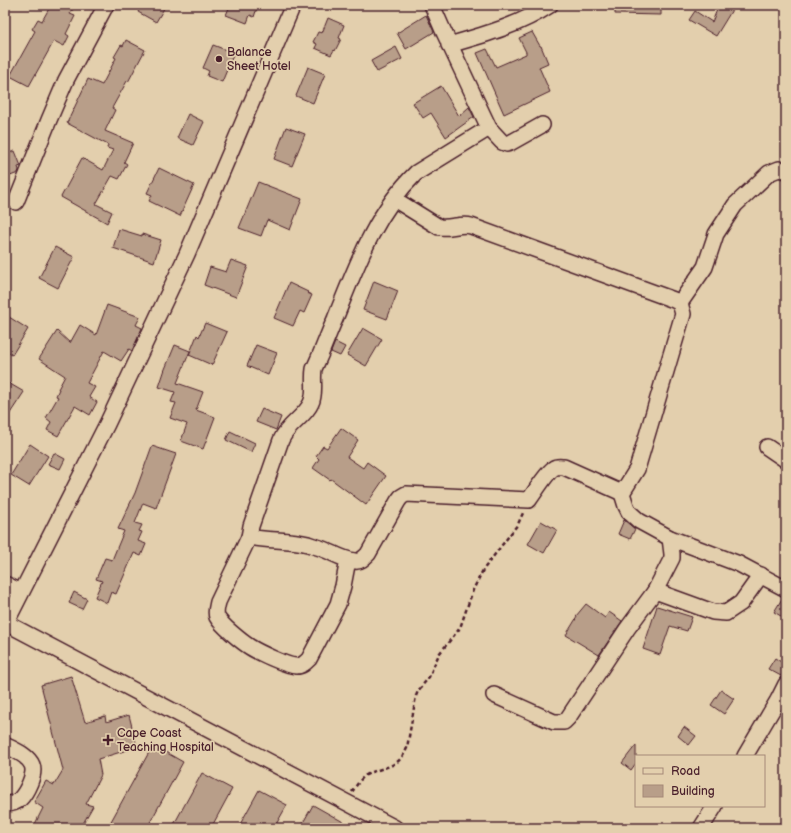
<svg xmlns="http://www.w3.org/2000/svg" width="791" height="833" viewBox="0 0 791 833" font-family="'Balsamiq Sans',sans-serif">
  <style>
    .building { fill: #b89e89; stroke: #4a1f2b }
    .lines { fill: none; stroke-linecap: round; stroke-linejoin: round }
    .minor-casing { stroke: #4a1f2b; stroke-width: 18 }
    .path { stroke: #4a1f2b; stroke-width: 2.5; stroke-dasharray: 4 3; stroke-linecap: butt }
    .minor { stroke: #e3cfad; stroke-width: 15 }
    .poi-dot { fill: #4a1f2b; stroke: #e3cfad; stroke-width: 1.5 }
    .labels { text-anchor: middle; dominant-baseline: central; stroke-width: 3.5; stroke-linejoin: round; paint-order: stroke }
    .poi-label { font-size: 12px; fill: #4a1f2b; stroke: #e3cfad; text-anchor: start }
  </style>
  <rect width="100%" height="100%" fill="#e3cfad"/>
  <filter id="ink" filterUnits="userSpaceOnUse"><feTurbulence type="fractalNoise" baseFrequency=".025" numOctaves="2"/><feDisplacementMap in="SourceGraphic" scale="8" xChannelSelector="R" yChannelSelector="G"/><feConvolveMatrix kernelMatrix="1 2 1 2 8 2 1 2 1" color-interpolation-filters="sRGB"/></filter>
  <g filter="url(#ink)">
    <g class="building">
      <polygon points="51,5 75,5 70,14 75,16 66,34 69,36 64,46 54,41 29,86 10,76 35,31 32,29 38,19 42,21"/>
      <polygon points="141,5 166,5 156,22 138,12"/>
      <polygon points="225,5 258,5 254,17 250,15 247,23 226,15 229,8 225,7"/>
      <polygon points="615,5 661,5 661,15 615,14"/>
      <polygon points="719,5 735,5 716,36 689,20 695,11 712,22"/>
      <polygon points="426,15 434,32 406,49 397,33"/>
      <polygon points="328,18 344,25 339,38 341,39 335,51 334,50 331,55 315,48 317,44 313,42 318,32 322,33"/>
      <polygon points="532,32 540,46 541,46 548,63 539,67 550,92 504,114 477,53 487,49 496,67 526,54 526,52 519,38"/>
      <polygon points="126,40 145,50 128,82 127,81 112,108 115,110 105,131 133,143 124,162 127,164 119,179 112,176 96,204 112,212 107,223 61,197 82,158 103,170 113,150 107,148 108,145 67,123 88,79 102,85 116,58 114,57 121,45 123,46"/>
      <polygon points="213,45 234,53 222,82 207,76 209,71 203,68"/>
      <polygon points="396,47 402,59 377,72 371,61"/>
      <polygon points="308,67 325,74 313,103 296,96"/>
      <polygon points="441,86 459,116 469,107 474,117 446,137 431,113 423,118 413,103"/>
      <polygon points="188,114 204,122 193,145 177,138"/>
      <polygon points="286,127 305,134 292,166 274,159"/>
      <polygon points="15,151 21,166 18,167 19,170 18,173 5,178 5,154"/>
      <polygon points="159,168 194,185 180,216 149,201 152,195 147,193"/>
      <polygon points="258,182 302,199 290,230 267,220 261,236 239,228"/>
      <polygon points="119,229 142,236 142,234 161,240 154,262 113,248"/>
      <polygon points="55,247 74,257 58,288 39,278"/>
      <polygon points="231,260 248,266 236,297 204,285 210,267 226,272"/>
      <polygon points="374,281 398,291 387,319 363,310"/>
      <polygon points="289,283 308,292 307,293 312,295 304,313 300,311 293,326 274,318"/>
      <polygon points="107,305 140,317 136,325 142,328 132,351 129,349 121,361 104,351 87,383 95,387 89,397 97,402 90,415 75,406 58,436 47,430 51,422 46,418 58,397 56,396 59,389 58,389 65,376 39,359 57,331 70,343 80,325 96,335"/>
      <polygon points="9,317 28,329 12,355 5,350 5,324"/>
      <polygon points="205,323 227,332 212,365 189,355 197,335 199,337"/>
      <polygon points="363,328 382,339 366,366 347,355"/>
      <polygon points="335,342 345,347 340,356 331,352"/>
      <polygon points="175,345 190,351 177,383 203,392 196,410 215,417 203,449 181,441 187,424 170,418 176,403 171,402 175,392 159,387 165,369"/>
      <polygon points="256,345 277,353 268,375 247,366"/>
      <polygon points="5,381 24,392 5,421"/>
      <polygon points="262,409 281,417 276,430 256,422"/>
      <polygon points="341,428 358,440 347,457 363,468 367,462 386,476 366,505 331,479 330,480 313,468 319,459 316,456 323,446 327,448"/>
      <polygon points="230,431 255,443 251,452 226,440"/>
      <polygon points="30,444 48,456 29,486 11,475"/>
      <polygon points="152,446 176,454 156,508 143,503 135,523 142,525 139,531 142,532 138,541 146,544 141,556 134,553 116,594 111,592 107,603 95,597 102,581 96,579 105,558 112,560 124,531 118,529 135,493"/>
      <polygon points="54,453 65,459 60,469 48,464"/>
      <polygon points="624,520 635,529 630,539 618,534"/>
      <polygon points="541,521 557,530 544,553 528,544"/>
      <polygon points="74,592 87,599 82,609 69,603"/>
      <polygon points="783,597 786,598 786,619 774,612"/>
      <polygon points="586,604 605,618 609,612 622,621 599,655 566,635 577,617 576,616"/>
      <polygon points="657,606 692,617 687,631 670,626 660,655 643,649"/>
      <polygon points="775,658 786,665 786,668 781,676 768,669"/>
      <polygon points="71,676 85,722 105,716 106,722 129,715 137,747 98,759 101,775 86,804 93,806 81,827 75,824 73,828 33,828 43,808 34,802 46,781 54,785 63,770 41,685"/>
      <polygon points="721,690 734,699 724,714 711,705"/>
      <polygon points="684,727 696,736 689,745 678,736"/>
      <polygon points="153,745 183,762 147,828 114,828 109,825"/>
      <polygon points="636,745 636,763 631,770 622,763"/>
      <polygon points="202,773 232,789 211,828 172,828"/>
      <polygon points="259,790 287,805 274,828 238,828"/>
      <polygon points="313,805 354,828 300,828"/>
    </g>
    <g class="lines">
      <g class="minor-casing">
        <g id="minor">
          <polyline points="432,5 442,28 489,128 502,142 507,144 510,143 542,125"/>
          <path d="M449,45C484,35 520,25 550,5"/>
          <path d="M489,128L416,173C375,213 356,267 335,319C330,330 326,341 321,353C319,358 316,364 314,369C312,380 316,393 311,403C305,417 288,424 281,440L251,526L249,537C269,541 289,539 308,544C313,546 318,547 323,549C333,553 344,560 355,561C360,562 364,558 368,554L398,501L401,497L406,494L529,500C535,492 547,472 554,468C557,466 561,467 564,467L622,493"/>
          <path d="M394,199L439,227C450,229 461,223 471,226L674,300L680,303L683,314L637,469L622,493L626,506L629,512L639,521L670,538L739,564L786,589"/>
          <polyline points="16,202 49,120 66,80 106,5"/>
          <polyline points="680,303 705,267 716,234 735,205 769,173 779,169 786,171"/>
          <polyline points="767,447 786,460"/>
          <path d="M249,537L218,602C217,607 215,612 217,617C221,625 242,642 250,647C258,652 287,666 296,666C302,666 305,663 309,659L338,604L343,586L348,560"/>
          <polyline points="5,584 21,592"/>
          <polyline points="655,591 713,612 726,613 741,603 761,575"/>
          <polyline points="6,623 395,828"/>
          <polyline points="5,625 107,424 187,254 293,5"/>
          <polyline points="494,695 554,722 564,722 568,718 627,629 655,591 672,558 672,554 670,538"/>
          <path d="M5,745C14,750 28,755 32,765C36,774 26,793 20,799C16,803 10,804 5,804"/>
          <polyline points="745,756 778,700 786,684"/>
          <polyline points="701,828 715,806"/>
        </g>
      </g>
      <path class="path" d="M352,792C356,786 360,779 366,775C384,765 398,770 407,748L416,696L418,691L429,677L439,654L460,628L473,590L483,570L518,524L523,513"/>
      <use href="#minor" class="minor"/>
    </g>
  </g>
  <g class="poi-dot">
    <circle cx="219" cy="59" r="4"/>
    <path d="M106 734h4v4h4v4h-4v4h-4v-4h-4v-4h4z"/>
  </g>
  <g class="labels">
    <g class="poi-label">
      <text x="227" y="52">Balance<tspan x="227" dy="14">Sheet Hotel</tspan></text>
      <text x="117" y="733">Cape Coast<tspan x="117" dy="14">Teaching Hospital</tspan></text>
    </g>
  </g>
  <rect width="791" height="833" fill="none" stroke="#e3cfad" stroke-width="20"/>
  <rect x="10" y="10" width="771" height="813" fill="none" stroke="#4a1f2b" stroke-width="1.5" filter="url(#ink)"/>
  <rect x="635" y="755" width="130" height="52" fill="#e3cfad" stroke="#a68979"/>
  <rect x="643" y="768" width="20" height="6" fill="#e3cfad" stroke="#a68979"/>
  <text x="671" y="775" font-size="12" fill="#4a1f2b">Road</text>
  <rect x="643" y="785" width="20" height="12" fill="#b89e89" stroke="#a68979"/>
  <text x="671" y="795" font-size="12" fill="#4a1f2b">Building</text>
</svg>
